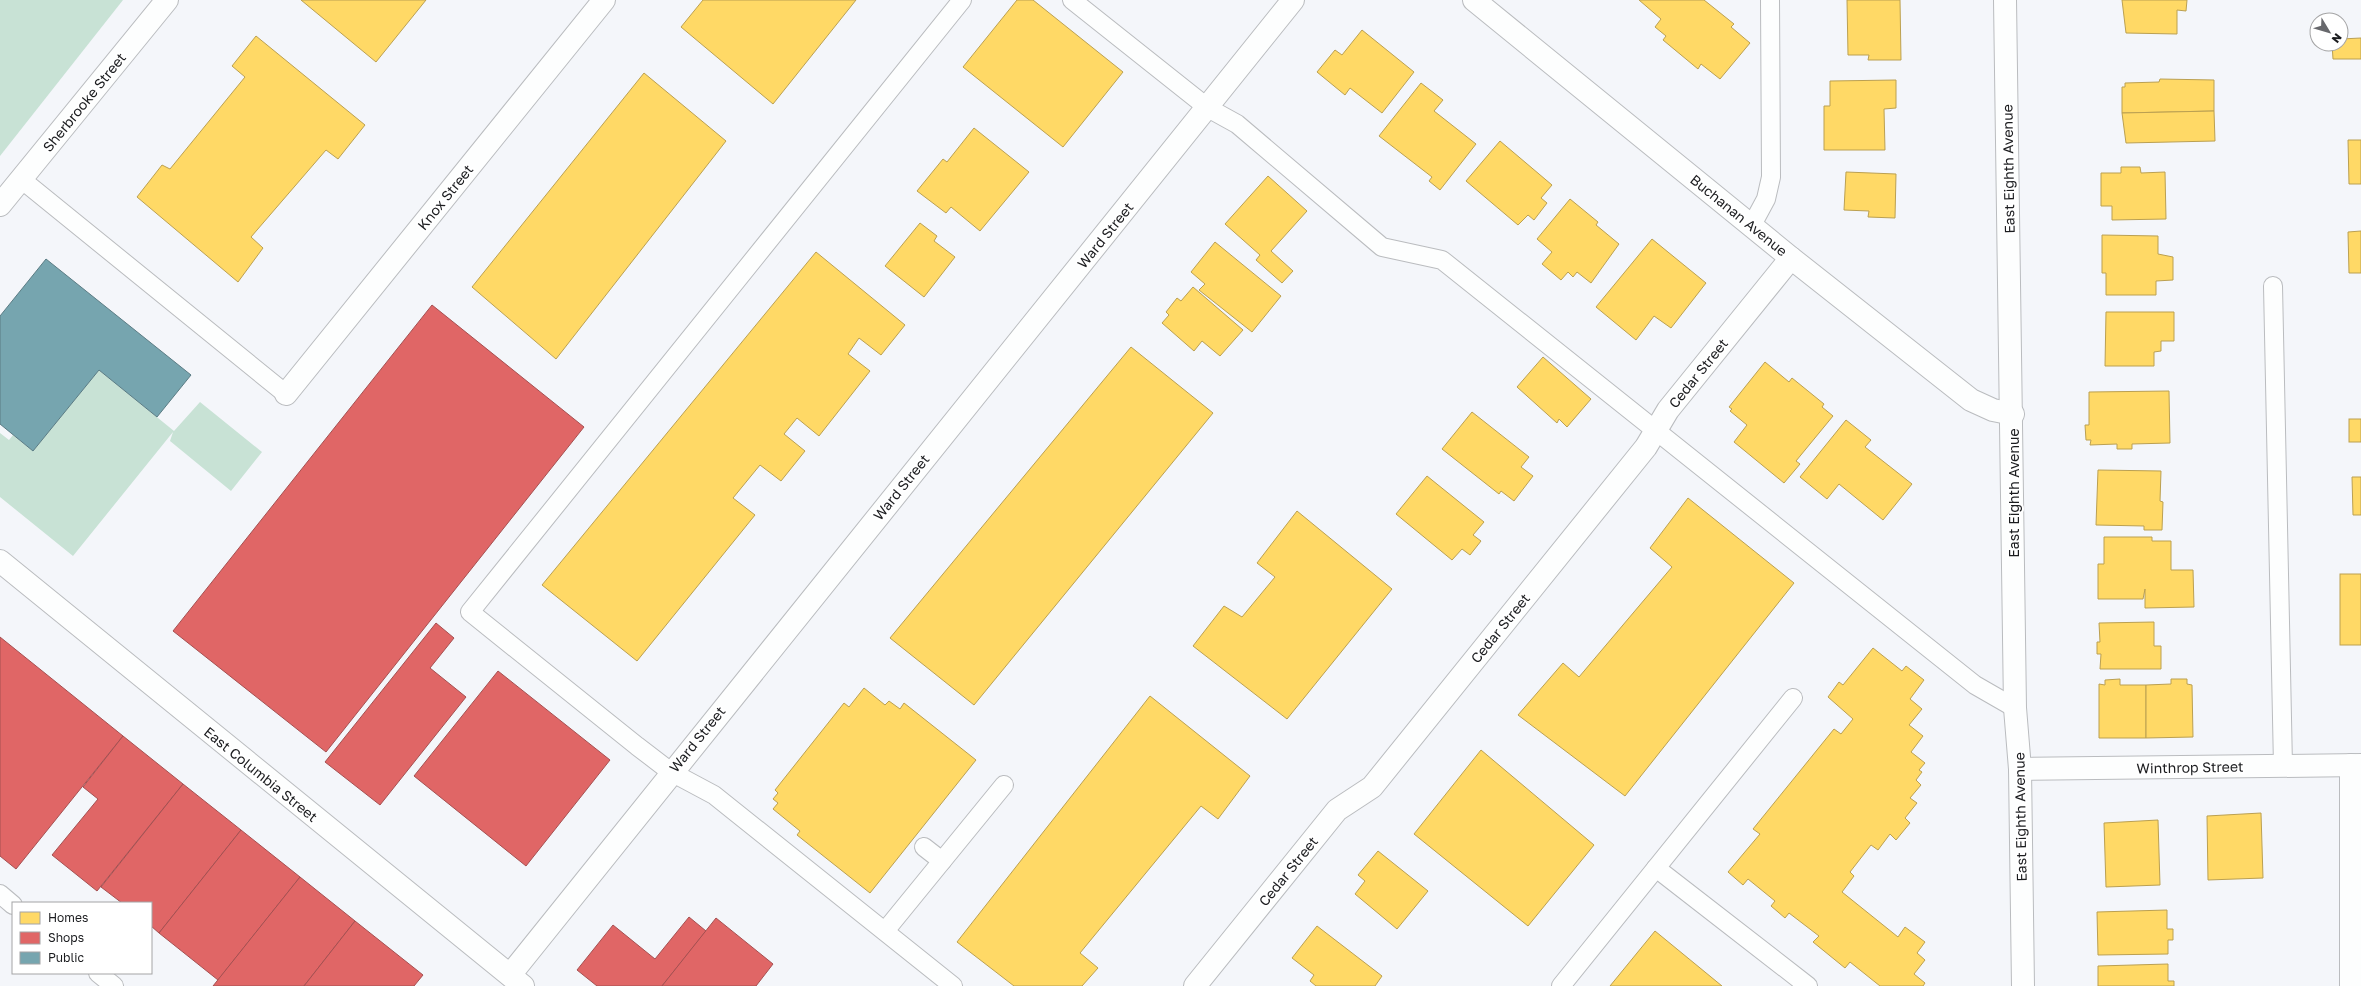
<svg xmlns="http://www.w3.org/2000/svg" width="2361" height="986" viewBox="0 0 2361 986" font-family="'Golos Text',sans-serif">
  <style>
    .green { fill: #c8e2d5 }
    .homes { fill: #ffd966; stroke: #bba051 }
    .shops { fill: #e06666; stroke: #a55051 }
    .public { fill: #76a5af; stroke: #5b7c84 }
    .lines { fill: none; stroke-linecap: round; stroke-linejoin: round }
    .lane-casing { stroke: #babcbf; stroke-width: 20 }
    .street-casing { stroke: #babcbf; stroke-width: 24 }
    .secondary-casing { stroke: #babcbf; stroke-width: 24 }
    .lane { stroke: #fdfefe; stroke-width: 18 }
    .street { stroke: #fdfefe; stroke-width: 22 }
    .secondary { stroke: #fdfefe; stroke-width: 22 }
    .labels { text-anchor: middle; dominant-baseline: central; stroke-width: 4; stroke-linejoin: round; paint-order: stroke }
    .street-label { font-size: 14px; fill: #1b1c1f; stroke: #fff }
  </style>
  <rect width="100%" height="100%" fill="#f4f6fa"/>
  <g class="green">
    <polygon points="0,0 123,0 0,156"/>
    <polygon points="99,370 174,431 200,402 262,452 231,491 170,441 173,432 73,556 0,497 0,433 9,440 13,435 33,451"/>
  </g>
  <g class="homes">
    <polygon points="301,0 426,0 376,62"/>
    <polygon points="703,0 856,0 773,104 681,27"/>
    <polygon points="1017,0 1033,0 1123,72 1063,147 963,67"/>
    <polygon points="1639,0 1704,0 1734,24 1731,27 1750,43 1720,79 1701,64 1698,69 1663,40 1666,36 1655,27 1661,19"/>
    <polygon points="1847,0 1900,0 1901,60 1868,60 1869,55 1848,55"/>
    <polygon points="2122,0 2187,0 2186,11 2177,10 2177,34 2126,33"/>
    <polygon points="1362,30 1414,72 1382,113 1350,88 1345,95 1317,72 1335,50 1342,55"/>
    <polygon points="256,36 365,125 338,159 326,150 251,237 263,248 238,282 137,197 162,165 170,169 245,77 232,66"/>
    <polygon points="2361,38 2361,59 2333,59 2332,44 2341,44 2341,39"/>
    <polygon points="644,73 726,141 556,359 472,287"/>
    <polygon points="2160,79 2214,80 2214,111 2122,113 2122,87 2125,87 2125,83 2159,82"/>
    <polygon points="1896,80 1896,108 1884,109 1885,150 1824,150 1824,106 1830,106 1830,81"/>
    <polygon points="1421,83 1443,100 1434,111 1476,144 1440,190 1429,181 1432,177 1379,136"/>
    <polygon points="2214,111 2215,141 2126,143 2122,113"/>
    <polygon points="974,128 1029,172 980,231 951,207 946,213 917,191 943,159 947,162"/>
    <polygon points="2348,140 2361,140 2361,184 2349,184"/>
    <polygon points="1500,141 1552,185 1541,198 1547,203 1534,220 1528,215 1518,225 1466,181"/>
    <polygon points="2121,167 2140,167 2141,173 2165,172 2166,219 2112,220 2112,206 2101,206 2101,173 2121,173"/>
    <polygon points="1846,172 1896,174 1895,218 1868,217 1869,211 1844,210"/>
    <polygon points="1268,176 1307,211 1271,251 1293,271 1282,283 1256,260 1260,255 1225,224"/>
    <polygon points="1570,199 1598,222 1596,225 1619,244 1591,283 1577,272 1573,277 1568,272 1561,280 1542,264 1552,252 1537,239"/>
    <polygon points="920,223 937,236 934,241 955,257 924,297 885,266"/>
    <polygon points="2361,231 2361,273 2349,273 2348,232"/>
    <polygon points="2102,235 2158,236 2158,254 2173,257 2173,280 2156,281 2156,295 2106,295 2106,273 2102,273"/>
    <polygon points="1652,239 1706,283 1671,328 1654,316 1636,340 1596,307"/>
    <polygon points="1215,242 1281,296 1252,332 1199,290 1205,284 1191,272"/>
    <polygon points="816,252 905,325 881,355 859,338 848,354 870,371 819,436 797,418 784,434 805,451 781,481 760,465 733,498 755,515 637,661 542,585"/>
    <polygon points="1193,287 1243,330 1220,356 1202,341 1194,351 1162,323 1169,315 1166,312 1177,298 1181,301"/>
    <polygon points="2106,312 2174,312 2174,341 2161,341 2161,351 2154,352 2154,366 2105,366"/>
    <polygon points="1131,347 1213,413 974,705 890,638"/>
    <polygon points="1543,357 1591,399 1567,427 1559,419 1557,423 1517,387"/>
    <polygon points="1765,362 1789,382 1792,378 1824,404 1822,407 1833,416 1796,461 1800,464 1784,483 1734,442 1747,425 1730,411 1732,409 1729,407"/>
    <polygon points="2169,391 2170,443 2132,444 2132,449 2117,449 2117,444 2090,445 2091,440 2086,440 2085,425 2089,425 2089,392"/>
    <polygon points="1472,412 1529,457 1521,467 1533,476 1514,501 1501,491 1499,494 1442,449"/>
    <rect x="2349" y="419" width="12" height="23"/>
    <polygon points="1846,420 1871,440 1865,447 1912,484 1883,520 1839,484 1827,499 1800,477"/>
    <polygon points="2098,470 2161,471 2160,501 2163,502 2162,530 2144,530 2144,526 2096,525"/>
    <polygon points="1427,476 1484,522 1473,535 1481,541 1470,555 1462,549 1452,560 1396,514"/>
    <polygon points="2352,477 2361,477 2361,515 2353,515"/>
    <polygon points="1688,498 1794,583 1625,796 1518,715 1563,663 1579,677 1672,567 1650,548"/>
    <polygon points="1297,511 1392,589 1287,719 1193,646 1224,606 1242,617 1275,577 1257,563"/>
    <polygon points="2104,537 2152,537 2152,541 2171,541 2171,570 2193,570 2194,607 2145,608 2145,589 2143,599 2098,599 2098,564 2104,564"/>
    <rect x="2340" y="574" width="21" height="71"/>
    <polygon points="2154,622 2154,646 2161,646 2161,669 2100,669 2101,654 2097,654 2097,642 2100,642 2099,623"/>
    <polygon points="1873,648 1902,671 1906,666 1924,680 1910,699 1922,709 1909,725 1923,736 1911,752 1925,763 1919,770 1922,772 1916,780 1921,785 1910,798 1917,803 1905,818 1910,823 1896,840 1890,834 1878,850 1871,845 1850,872 1854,876 1842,892 1898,937 1905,927 1925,942 1917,953 1925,960 1914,974 1925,983 1923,986 1880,986 1850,962 1845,968 1813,942 1819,936 1789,913 1785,918 1771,906 1775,901 1748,879 1743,885 1728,872 1760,834 1753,829 1834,729 1841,734 1853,719 1828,697 1839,682 1843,685"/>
    <polygon points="2120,679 2120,685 2146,685 2146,738 2099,738 2099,684 2105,685 2105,680"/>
    <polygon points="2171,679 2187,679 2187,684 2192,685 2193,737 2146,738 2146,685 2171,684"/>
    <polygon points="864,688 885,705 889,701 900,709 904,703 976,760 870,893 797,835 800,831 773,809 778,803 773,799 778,793 775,790 844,703 849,707"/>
    <polygon points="1150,696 1250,776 1218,819 1201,806 1080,953 1098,968 1082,986 1014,986 957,942"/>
    <polygon points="1481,750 1594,845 1528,926 1414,834"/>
    <polygon points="2261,813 2263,878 2208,880 2207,816"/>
    <polygon points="2158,820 2160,885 2106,887 2104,823"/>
    <polygon points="1378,851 1428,891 1397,929 1355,894 1365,881 1358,875"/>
    <polygon points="2167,910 2167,929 2173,929 2173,940 2168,940 2168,954 2098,955 2097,912"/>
    <polygon points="1317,926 1382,976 1375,986 1316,986 1310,981 1314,975 1292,958"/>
    <polygon points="1655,931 1722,986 1610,986"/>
    <polygon points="2168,964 2168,981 2174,981 2174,986 2098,986 2098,966"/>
  </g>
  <g class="shops">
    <polygon points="432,305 584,427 326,752 173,631"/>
    <polygon points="436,623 454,638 430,668 466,697 380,805 325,762"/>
    <polygon points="0,637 123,736 16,869 0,856"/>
    <polygon points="498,671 610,760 526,866 414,776"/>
    <polygon points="123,736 183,784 97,891 52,855 98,799 83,787"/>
    <polygon points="183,784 241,830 159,933 151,926 151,903 122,903 101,887"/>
    <polygon points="241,830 300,877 218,980 159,933"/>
    <polygon points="300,877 355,921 304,986 213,986"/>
    <polygon points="689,917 706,931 662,986 597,986 577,970 613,925 655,959"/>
    <polygon points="716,918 773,964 756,986 662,986"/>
    <polygon points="355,921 423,975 414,986 304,986"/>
  </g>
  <polygon class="public" points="46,259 191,375 157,417 99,370 33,451 0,424 0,316"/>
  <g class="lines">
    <g class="lane-casing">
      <g id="lane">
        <polyline points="1072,0 1208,108 1237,124 1382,247 1442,260 1975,685 2015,708"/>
        <polyline points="21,179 286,394"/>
        <polyline points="1752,225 1766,199 1771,177 1770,0"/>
        <polyline points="2273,286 2283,766"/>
        <polyline points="924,847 942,861"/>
        <polyline points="1656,868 1808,986"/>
        <polyline points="0,894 13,905"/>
        <polyline points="885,931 1004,785"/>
        <polyline points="98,973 114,986"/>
        <polyline points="953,986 714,795 671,772 637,746 470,612 962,0"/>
        <polyline points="1561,986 1793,698"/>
      </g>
    </g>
    <g class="street-casing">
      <g id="street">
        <polyline points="1474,0 1791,258 1971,400 1993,410 2013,414"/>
        <polyline points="0,205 167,0"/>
        <polyline points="286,394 604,0"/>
        <polyline points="2020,769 2361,765"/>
        <polyline points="510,975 1293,0"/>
        <polyline points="1195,986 1337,810 1372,787 1646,447 1668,410 1791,258"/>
        <polyline points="2351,986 2351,765"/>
      </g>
    </g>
    <g class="secondary-casing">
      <g id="secondary">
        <polyline points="2005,0 2015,708 2020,769 2023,986"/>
        <polyline points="0,561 523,986"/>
      </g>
    </g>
    <use href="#lane" class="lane"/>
    <use href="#street" class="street"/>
    <use href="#secondary" class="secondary"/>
  </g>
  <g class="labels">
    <g class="street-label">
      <text transform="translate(84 102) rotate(-51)">Sherbrooke Street</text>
      <text transform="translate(2008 169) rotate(-91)">East Eighth Avenue</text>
      <text transform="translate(445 197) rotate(-51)">Knox Street</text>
      <text transform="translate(1739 215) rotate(39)">Buchanan Avenue</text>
      <text transform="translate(1105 235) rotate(-51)">Ward Street</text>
      <text transform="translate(1698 373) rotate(-51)">Cedar Street</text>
      <text transform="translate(901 487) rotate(-51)">Ward Street</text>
      <text transform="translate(2013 493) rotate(-90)">East Eighth Avenue</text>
      <text transform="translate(1500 628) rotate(-51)">Cedar Street</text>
      <text transform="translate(697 739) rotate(-51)">Ward Street</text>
      <text transform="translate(2190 767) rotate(-1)">Winthrop Street</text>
      <text transform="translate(261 774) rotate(39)">East Columbia Street</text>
      <text transform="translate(2020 817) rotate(-91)">East Eighth Avenue</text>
      <text transform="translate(1288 871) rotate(-51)">Cedar Street</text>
    </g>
  </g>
  <rect x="12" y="902" width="140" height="72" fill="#ffffff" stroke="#a4a4a5"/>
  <rect x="20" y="912" width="20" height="12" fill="#ffd966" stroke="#a4a4a5"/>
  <text x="48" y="922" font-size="12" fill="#1b1c1f">Homes</text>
  <rect x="20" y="932" width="20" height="12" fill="#e06666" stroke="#a4a4a5"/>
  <text x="48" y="942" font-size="12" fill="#1b1c1f">Shops</text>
  <rect x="20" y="952" width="20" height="12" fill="#76a5af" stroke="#a4a4a5"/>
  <text x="48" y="962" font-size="12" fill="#1b1c1f">Public</text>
  <g transform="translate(2329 32) rotate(128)"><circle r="19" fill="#ffffff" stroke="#a4a4a5"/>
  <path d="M0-3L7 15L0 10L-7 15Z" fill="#67686c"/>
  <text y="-6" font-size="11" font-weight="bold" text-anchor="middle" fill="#1b1c1f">N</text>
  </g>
</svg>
